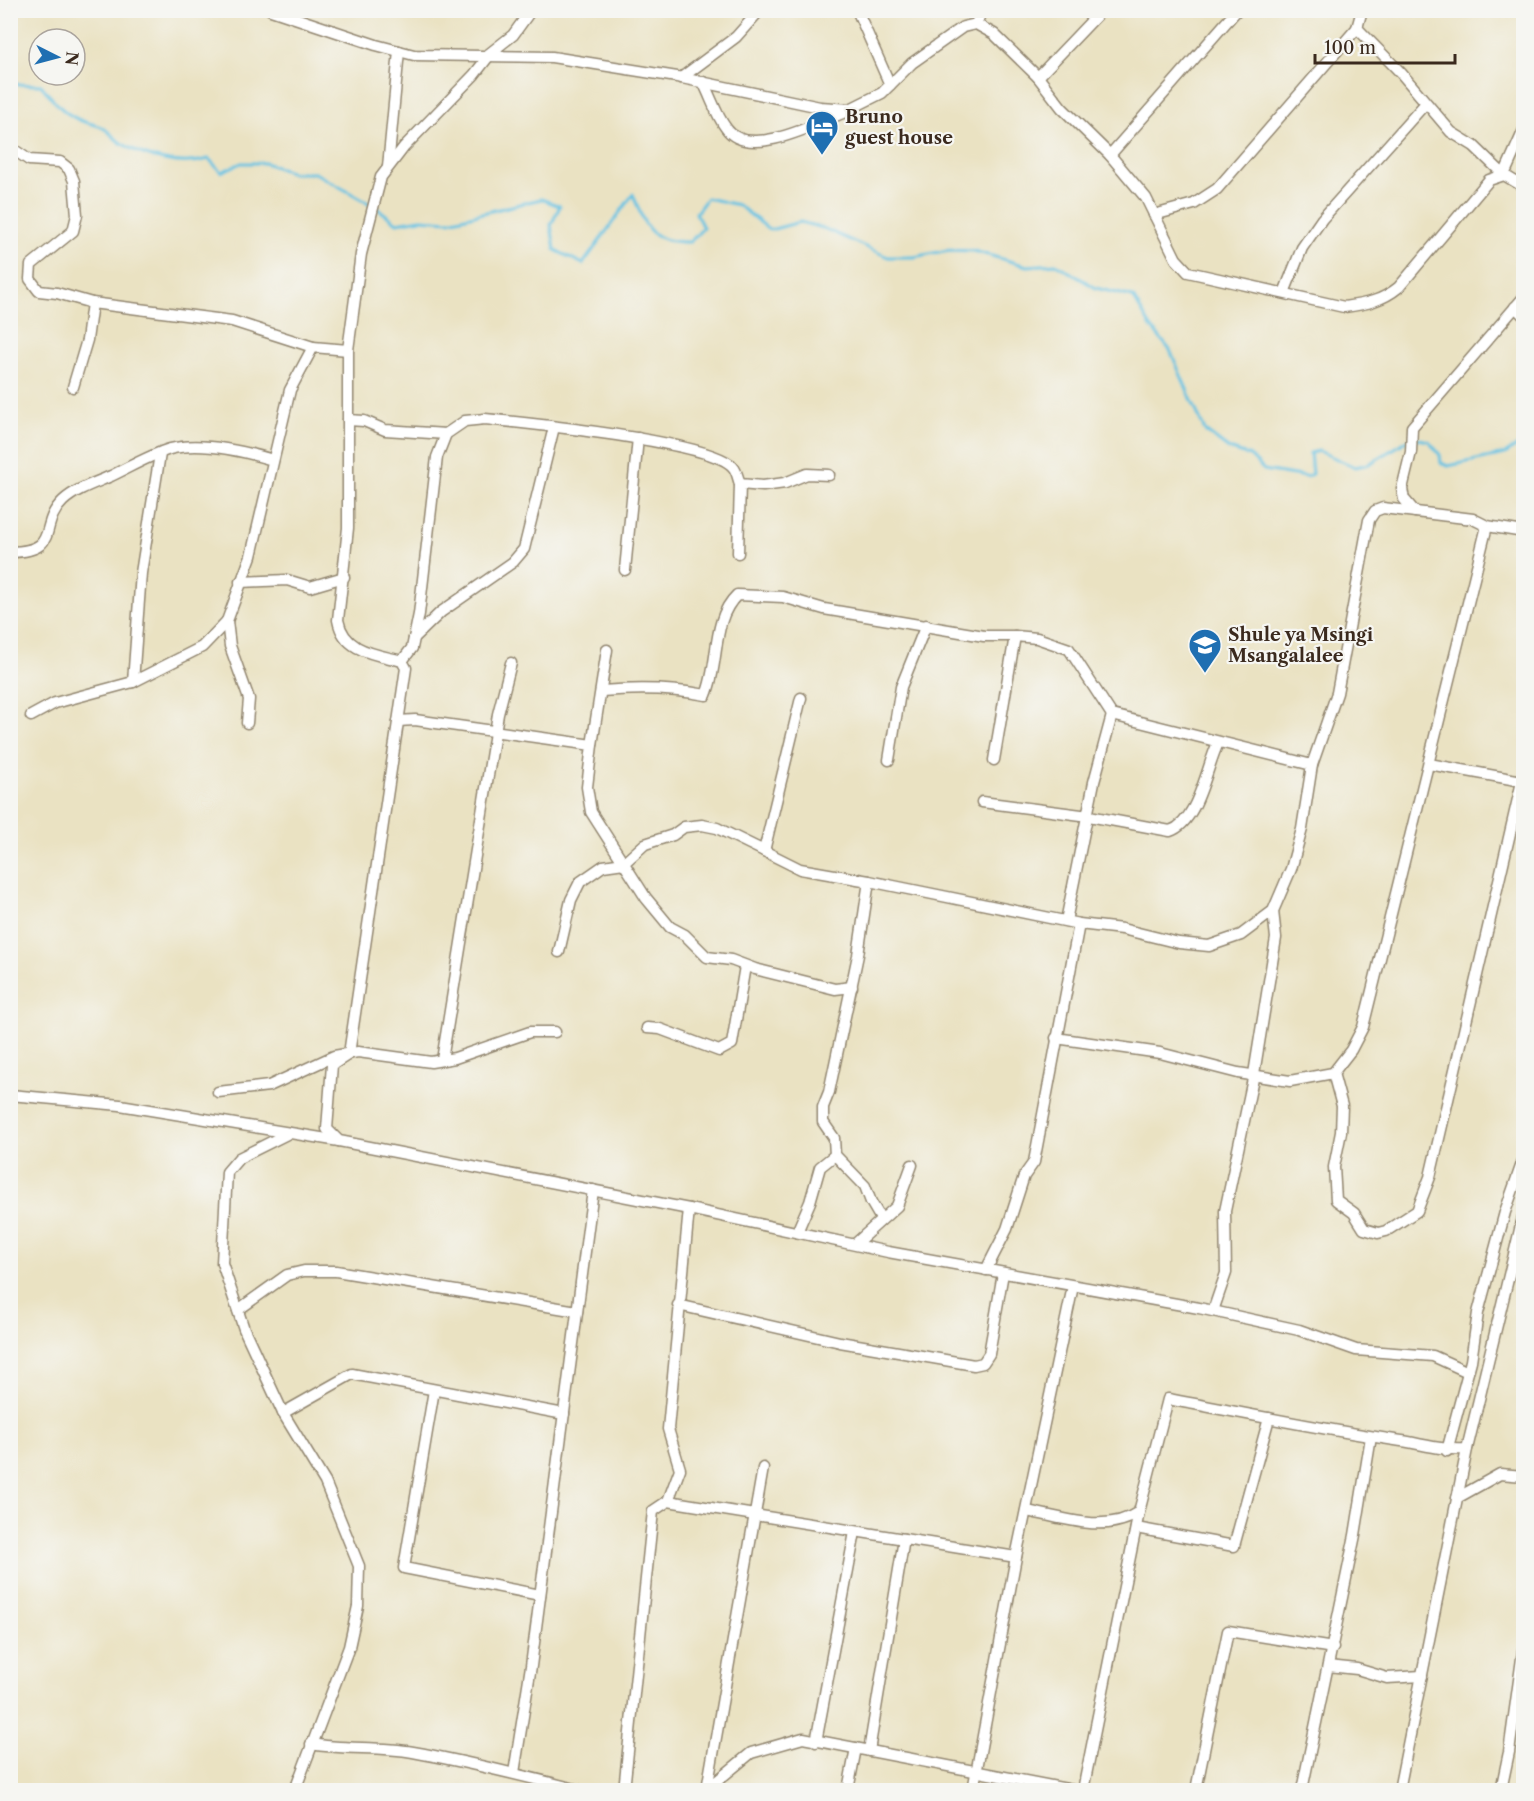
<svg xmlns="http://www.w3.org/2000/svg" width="1534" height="1801" viewBox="0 0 1534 1801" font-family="'Libre Caslon Text',serif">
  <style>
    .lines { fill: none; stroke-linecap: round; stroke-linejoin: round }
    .stream { stroke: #65c2e3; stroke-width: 3 }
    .minor-casing { stroke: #928670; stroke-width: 13 }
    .minor { stroke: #fff; stroke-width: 10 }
    .labels { text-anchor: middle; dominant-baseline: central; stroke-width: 4.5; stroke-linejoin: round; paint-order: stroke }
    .poi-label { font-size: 18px; font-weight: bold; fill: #3b2a1e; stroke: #f6f6f2; text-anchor: start }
  </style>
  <rect width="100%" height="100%" fill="#f6f6f2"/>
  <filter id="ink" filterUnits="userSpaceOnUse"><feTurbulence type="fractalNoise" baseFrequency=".0167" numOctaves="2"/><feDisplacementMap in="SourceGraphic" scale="12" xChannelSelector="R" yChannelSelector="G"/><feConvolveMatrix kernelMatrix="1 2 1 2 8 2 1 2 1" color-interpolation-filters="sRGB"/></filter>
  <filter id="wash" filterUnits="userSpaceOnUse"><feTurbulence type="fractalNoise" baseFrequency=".008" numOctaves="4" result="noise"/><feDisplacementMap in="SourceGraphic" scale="24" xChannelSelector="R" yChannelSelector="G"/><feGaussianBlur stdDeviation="1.35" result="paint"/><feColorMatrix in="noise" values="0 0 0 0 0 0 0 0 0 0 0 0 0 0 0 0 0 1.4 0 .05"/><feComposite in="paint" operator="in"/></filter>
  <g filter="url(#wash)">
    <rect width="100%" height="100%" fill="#eae2c2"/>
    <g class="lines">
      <g class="stream">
        <path d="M10,84L41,85C53,100 63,114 82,121C89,124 97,124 103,128C110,132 115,139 121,143C147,159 180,167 209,159L221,172L241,163H265L293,173H315L372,205"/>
        <path d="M377,208L397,223L421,219L449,221L541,199L560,206L551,225L555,250L583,264L633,194C646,229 649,242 690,242L703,228L696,213L707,198L738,205L770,230L800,222L823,228L888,257H914L949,250L974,251L1027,266L1056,264L1096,288L1133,297L1151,327L1170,350L1205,431L1229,449L1250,456L1264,470L1306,477L1312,474L1310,453L1319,451L1355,467L1369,464L1408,440"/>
        <polyline points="1414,438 1429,441 1440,455 1441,463 1448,466 1505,454 1524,441"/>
      </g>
    </g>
  </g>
  <g filter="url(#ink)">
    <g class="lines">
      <g class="minor-casing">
        <g id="minor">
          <path d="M271,10L376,45L414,55L552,57L677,77L820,107L850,109L882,93L912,63L963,27L976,24L994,34L1038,77L1062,108L1110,155L1146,198L1176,259L1188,272L1344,307C1366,304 1382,301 1399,287L1489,180L1504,175L1524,187"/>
          <polyline points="857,10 890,85"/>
          <polyline points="1362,10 1357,28 1401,73 1451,132 1474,146 1504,175 1524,130"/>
          <polyline points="976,24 982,10"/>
          <polyline points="485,57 513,35 531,10"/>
          <polyline points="1038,77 1102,10"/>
          <polyline points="681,78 736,37 760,10"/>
          <path d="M703,82C711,97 716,115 726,128C748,161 820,122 847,111"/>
          <polyline points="10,147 29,160 60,162 69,169 74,181 77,215 73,231 31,265 30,279 39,291 57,293 92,303 232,321 313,347"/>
          <polyline points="1110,155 1237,10"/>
          <polyline points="388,167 399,51"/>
          <polyline points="1154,215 1194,204 1217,189 1357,28"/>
          <polyline points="1284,293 1302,248 1322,219 1425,104"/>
          <polyline points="1515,307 1524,316"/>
          <path d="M348,350V528L338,620C344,652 375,654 402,661L406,668L349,1054L332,1065L327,1129L339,1141L689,1209L888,1252L1199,1308L1299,1330L1356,1350L1433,1356L1468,1372"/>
          <polyline points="73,387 87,340 92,303"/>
          <path d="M348,420L364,421L385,430L446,434L465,421L485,419C525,423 713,442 733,467C737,471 738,479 740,484L763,486L785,483L807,474L829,475"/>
          <polyline points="1415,512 1404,499 1402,489 1411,452 1412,427 1524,297"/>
          <path d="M10,552C62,551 37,526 63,501C76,489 95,483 111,476C130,467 150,455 170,449C201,441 243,451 273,460"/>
          <polyline points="738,553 740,484"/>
          <polyline points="625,570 638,438"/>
          <polyline points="240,582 287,580 310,587 344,577"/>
          <polyline points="414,638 441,612 513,562 524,549 554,427"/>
          <polyline points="402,661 412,648 419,614 437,457 446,434"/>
          <polyline points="133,682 141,573 160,454"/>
          <path d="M601,691C636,688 671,688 706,695C720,662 711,620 737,595L783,597L824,609L984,636H1015"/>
          <polyline points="31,716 55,703 133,682 202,647 227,621"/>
          <polyline points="398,721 415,720 592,745 587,787 591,812 646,898 670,927 685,935 707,957 731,960 755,969 835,989 852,987"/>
          <polyline points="247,723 249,699 230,646 227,621 251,556 290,390 313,347 348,350 361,254 381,177 404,147 474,75 488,57"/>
          <polyline points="592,745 607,650"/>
          <polyline points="889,760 901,687 926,625"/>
          <polyline points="994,760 1015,636 1037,638 1069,649 1112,715 1312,765"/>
          <polyline points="1429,764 1522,781"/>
          <path d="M982,802L1089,816L1170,831C1198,822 1206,768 1218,743"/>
          <polyline points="764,851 800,869 869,881"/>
          <polyline points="1066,921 1094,782 1112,715"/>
          <polyline points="559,952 571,900 580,882 603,866 624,863 645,844 673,835 684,827 702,825 717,828 764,851 801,698"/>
          <polyline points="647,1028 660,1029 719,1051 732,1044 745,966"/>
          <polyline points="1056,1038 1160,1053 1238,1073 1290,1081 1333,1073 1351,1050 1363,1027 1487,526"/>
          <polyline points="442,1060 498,714 511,663"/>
          <polyline points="1333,1073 1342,1106 1341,1132 1334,1167 1336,1200 1354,1213 1364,1229 1378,1233 1386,1231 1417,1211 1430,1177 1524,773"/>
          <polyline points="218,1092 269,1086 334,1056 358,1052 431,1062 455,1058 530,1032 555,1032"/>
          <polyline points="10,1095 120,1105 339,1141"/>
          <polyline points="289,1133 239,1158 227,1172 222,1263 244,1329 283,1413 325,1482 359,1566 358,1606 349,1647 295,1790"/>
          <polyline points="881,1219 871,1202 865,1186 835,1155 834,1138 823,1122 823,1107 829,1092 858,955 869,881 1079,924 1122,929 1179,943 1209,946 1241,935 1273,911 1291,869 1302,829 1312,765 1337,693 1369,520 1375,511 1383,508 1473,519 1487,526 1524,532"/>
          <polyline points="797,1232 810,1202 820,1167 835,1155"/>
          <polyline points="855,1244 897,1206 912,1165"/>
          <polyline points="986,1270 1007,1229 1024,1176 1034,1162 1079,924"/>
          <polyline points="678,1305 840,1342 974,1365 983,1363 989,1354 1003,1273"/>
          <polyline points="238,1310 287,1275 304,1271 336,1271 577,1311"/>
          <polyline points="1213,1311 1226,1273 1225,1211 1254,1074 1276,938 1273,911"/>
          <polyline points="434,1390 404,1568 540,1595"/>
          <polyline points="283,1413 352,1374 564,1414"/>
          <polyline points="1447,1451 1471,1361 1478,1313 1505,1212 1524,1158"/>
          <polyline points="1457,1498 1500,1474 1524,1476"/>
          <polyline points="668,1501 1016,1557"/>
          <path d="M1026,1511C1063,1517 1105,1535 1139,1512L1168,1399C1243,1413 1318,1429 1395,1440C1420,1443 1441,1451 1467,1449"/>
          <polyline points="1136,1528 1234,1546 1269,1418"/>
          <polyline points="1328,1666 1357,1669 1387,1678 1422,1676"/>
          <polyline points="816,1742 855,1532"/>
          <path d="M311,1744C345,1750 379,1746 413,1752C469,1762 524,1776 579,1790"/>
          <polyline points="869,1751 904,1539"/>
          <polyline points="514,1773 531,1666 593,1190"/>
          <polyline points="707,1789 763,1468"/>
          <polyline points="624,1790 653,1511 668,1501 680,1469 668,1429 689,1209"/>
          <polyline points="706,1790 751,1753 803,1738 1072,1790"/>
          <polyline points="848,1790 856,1748"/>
          <polyline points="973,1790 1016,1557 1073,1286"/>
          <polyline points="1083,1790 1139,1512"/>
          <polyline points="1196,1790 1228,1631 1333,1648"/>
          <polyline points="1302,1790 1355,1535 1371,1437"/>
          <polyline points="1399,1790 1467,1449 1524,1213"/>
          <polyline points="1501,1790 1509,1752 1524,1644"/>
        </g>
      </g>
      <use href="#minor" class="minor"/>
    </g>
  </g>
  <defs>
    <g id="hotel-pin" transform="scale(1.725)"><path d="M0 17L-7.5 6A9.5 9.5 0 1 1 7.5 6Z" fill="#1f6fb2" stroke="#f6f6f2"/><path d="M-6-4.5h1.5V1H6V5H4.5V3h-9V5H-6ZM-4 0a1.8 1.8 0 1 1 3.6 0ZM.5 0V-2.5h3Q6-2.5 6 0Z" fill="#fff"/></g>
    <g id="school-pin" transform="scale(1.725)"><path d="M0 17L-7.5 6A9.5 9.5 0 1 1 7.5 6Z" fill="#1f6fb2" stroke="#f6f6f2"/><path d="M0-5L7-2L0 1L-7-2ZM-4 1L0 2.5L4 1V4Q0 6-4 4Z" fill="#fff"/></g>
  </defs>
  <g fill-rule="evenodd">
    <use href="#hotel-pin" x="822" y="127"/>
    <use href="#school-pin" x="1205" y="645"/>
  </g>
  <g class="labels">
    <g class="poi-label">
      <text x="845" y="117">Bruno<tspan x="845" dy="21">guest house</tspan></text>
      <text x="1228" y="635">Shule ya Msingi<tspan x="1228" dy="21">Msangalalee</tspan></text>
    </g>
  </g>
  <rect width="1534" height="1801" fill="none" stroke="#f6f6f2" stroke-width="36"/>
  <g transform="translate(57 57) rotate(96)"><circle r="28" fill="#f6f6f2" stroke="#aba49d" stroke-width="1.5"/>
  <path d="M0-4.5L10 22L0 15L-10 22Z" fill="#1f6fb2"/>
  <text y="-9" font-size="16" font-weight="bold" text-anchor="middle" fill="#3b2a1e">N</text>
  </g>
  <path d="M1315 54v9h140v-9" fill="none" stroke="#3b2a1e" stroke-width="3"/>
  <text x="1324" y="54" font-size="18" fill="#3b2a1e" stroke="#f6f6f2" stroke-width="4.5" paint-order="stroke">100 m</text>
</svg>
